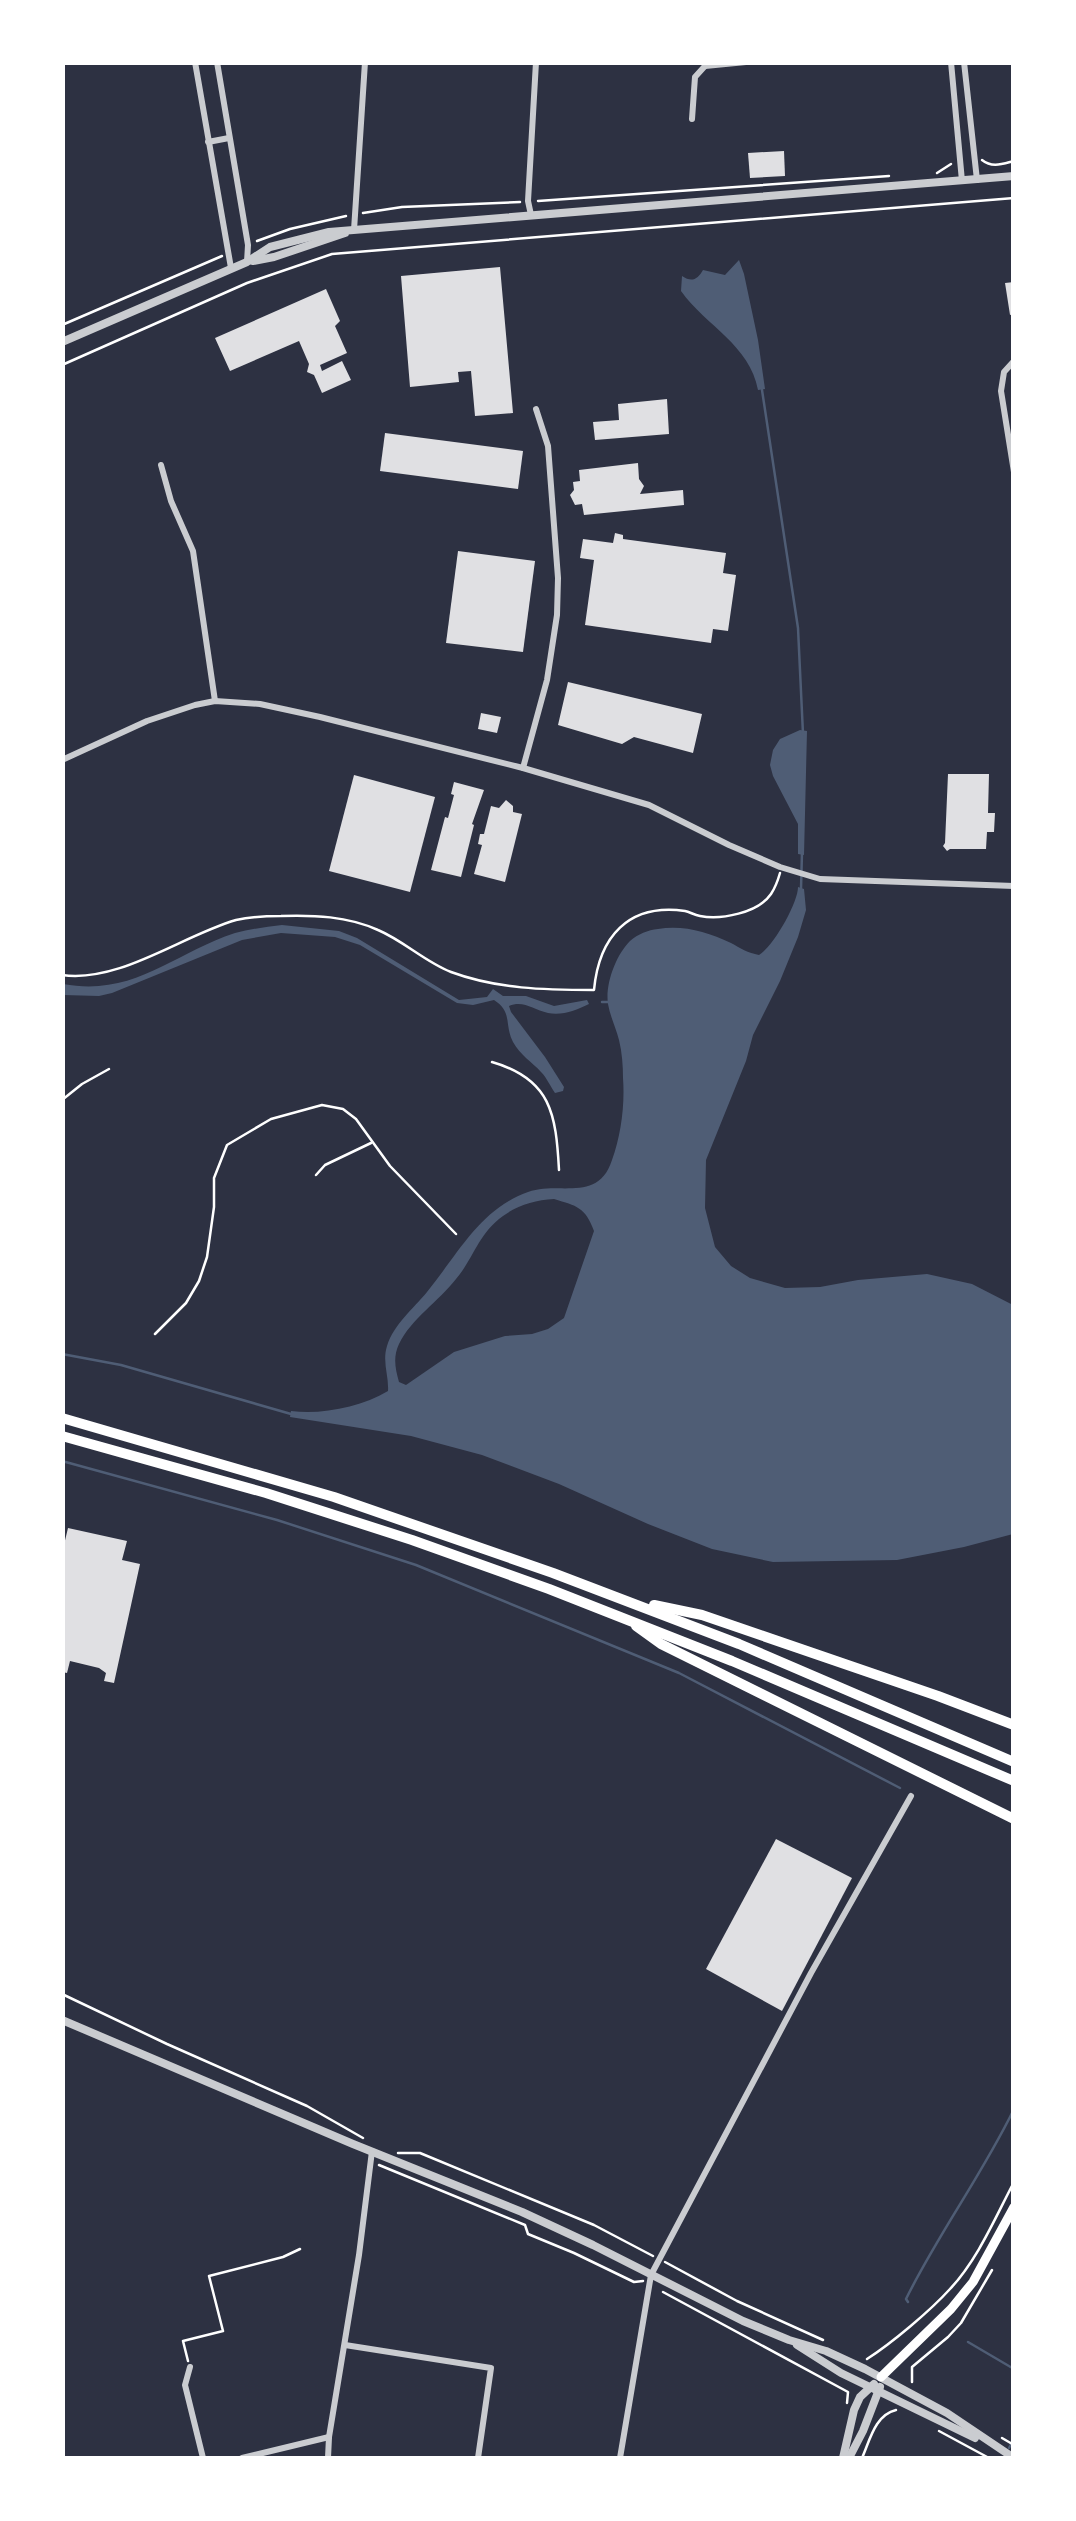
<svg xmlns="http://www.w3.org/2000/svg" width="1076" height="2521" viewBox="0 0 1076 2521" font-family="Rubik,sans-serif">
  <style>
    .water { fill: #4f5d75; fill-rule: evenodd }
    .lines { fill: none; stroke-linecap: round; stroke-linejoin: round }
    .stream { stroke: #4f5d75; stroke-width: 2.5 }
    .building { fill: #e0e0e3 }
    .path { stroke: #fff; stroke-width: 2.5 }
    .minor { stroke: #caccd0; stroke-width: 6 }
    .tertiary { stroke: #caccd0; stroke-width: 8 }
    .secondary { stroke: #fff; stroke-width: 9 }
    .trunk { stroke: #fff; stroke-width: 10 }
  </style>
  <rect width="100%" height="100%" fill="#2d3142"/>
  <g class="water">
    <path d="M739,260L744,274L758,340L765,389L758,390C750,345 706,326 681,291L682,276C692,283 698,279 703,270L725,275Z"/>
    <polygon points="800,730 807,731 804,855 798,854 798,824 773,776 770,765 773,750 780,739"/>
    <path d="M798,887L804,889L806,910L798,937L780,981L753,1035L746,1061L706,1160L705,1208L715,1247L731,1266L750,1278L785,1288L820,1287L858,1280L927,1274L972,1284L1013,1305V1534L964,1547L897,1560L773,1562L712,1549L648,1524L559,1484L482,1455L411,1436L290,1417L291,1411C322,1415 361,1407 388,1391C389,1376 382,1362 387,1346C394,1324 413,1309 427,1292C458,1254 480,1209 528,1192C561,1181 598,1203 612,1160C621,1135 625,1105 623,1078C623,1066 622,1052 619,1040C616,1028 610,1016 608,1004C605,984 616,955 630,941C638,934 648,930 658,929C684,925 707,932 731,943C740,948 748,953 759,955C773,947 798,903 798,887ZM554,1199C577,1206 585,1207 594,1231L564,1318L548,1329L532,1334L505,1336L454,1352L406,1385L399,1382C395,1368 393,1357 399,1344C411,1319 439,1301 456,1279C474,1258 478,1234 503,1216C518,1205 535,1200 554,1199Z"/>
    <path d="M282,925L339,931L357,938L459,1000L487,997L493,989L503,996H526L554,1006L587,1000L589,1004C577,1010 562,1016 548,1013C533,1010 524,1000 509,1006L511,1012L545,1057L564,1087L563,1091L555,1093C550,1086 547,1078 541,1072C532,1062 520,1055 513,1042C504,1025 513,1012 494,1000L473,1005L457,1003L360,945L335,937L281,933L242,940L112,993L99,996L63,995V984C134,997 172,954 235,933C250,929 266,927 282,925Z"/>
  </g>
  <g class="lines">
    <g class="stream">
      <polyline points="762,390 798,628 803,734"/>
      <polyline points="801,889 802,852"/>
      <polyline points="602,1002 608,1002"/>
      <polyline points="62,1354 121,1365 291,1414"/>
      <polyline points="62,1461 277,1520 416,1565 679,1673 900,1788"/>
      <path d="M908,2302L906,2299C938,2234 982,2175 1014,2109"/>
      <polyline points="968,2342 1014,2369"/>
      <polyline points="1009,2448 1014,2439"/>
    </g>
  </g>
  <g class="building">
    <polygon points="784,151 785,176 750,178 748,153"/>
    <polygon points="500,267 513,413 475,416 471,371 458,372 459,382 410,387 401,276"/>
    <polygon points="1014,282 1014,314 1010,315 1005,283"/>
    <polygon points="326,289 340,321 335,326 347,353 320,365 322,371 342,361 351,380 322,393 314,375 307,372 309,364 299,341 230,371 215,338"/>
    <polygon points="667,399 669,434 595,440 593,422 619,420 618,404"/>
    <polygon points="385,433 523,451 518,489 380,471"/>
    <polygon points="638,463 639,479 644,486 640,494 683,490 684,505 584,515 582,504 575,505 570,495 574,490 573,482 580,481 579,470"/>
    <polygon points="615,533 623,535 623,539 726,553 723,573 736,575 728,631 713,629 711,643 585,625 594,560 580,558 583,539 613,543"/>
    <polygon points="458,551 535,561 523,652 446,643"/>
    <polygon points="568,682 702,714 693,753 634,737 622,744 558,725"/>
    <polygon points="481,713 501,717 497,733 478,729"/>
    <polygon points="948,774 989,774 988,813 995,813 994,832 987,832 986,849 950,849 947,851 943,846 945,843"/>
    <polygon points="354,775 435,797 410,892 329,871"/>
    <polygon points="454,782 484,790 472,824 474,825 461,877 431,870 445,817 448,818 454,795 451,794"/>
    <polygon points="506,800 513,806 513,812 522,814 505,882 474,874 482,845 478,844 480,834 484,834 491,806 499,808"/>
    <polygon points="68,1528 127,1541 122,1560 140,1564 114,1683 104,1681 106,1673 99,1668 70,1661 67,1673 62,1672 62,1553"/>
    <polygon points="776,1839 852,1878 782,2011 706,1969"/>
  </g>
  <g class="lines">
    <g class="path">
      <path d="M982,160C992,168 1002,164 1014,161"/>
      <polyline points="937,173 951,164"/>
      <polyline points="538,201 889,176"/>
      <polyline points="363,213 402,207 520,202"/>
      <polyline points="257,241 290,229 346,216"/>
      <polyline points="62,325 222,256"/>
      <polyline points="62,365 247,283 332,254 1014,198"/>
      <path d="M62,975C120,983 181,936 236,920C249,917 267,916 281,916C314,915 347,916 378,930C404,941 425,962 451,972C497,989 545,990 594,990C599,937 628,903 685,911C690,912 694,915 700,916C721,920 758,913 771,894C775,888 778,880 780,873"/>
      <path d="M492,1062C551,1079 556,1114 559,1170"/>
      <polyline points="62,1100 82,1084 109,1069"/>
      <polyline points="316,1175 325,1165 371,1143"/>
      <polyline points="155,1334 186,1303 199,1281 207,1257 214,1207 214,1178 227,1145 271,1119 322,1105 343,1109 356,1119 390,1166 456,1234"/>
      <polyline points="62,1994 167,2044 307,2106 363,2138"/>
      <polyline points="398,2153 420,2153 594,2225 653,2256"/>
      <polyline points="379,2165 525,2225 528,2234 574,2253 634,2282 643,2281"/>
      <polyline points="665,2262 737,2301 823,2340"/>
      <polyline points="663,2292 848,2392 847,2403"/>
      <path d="M867,2359C892,2343 930,2311 950,2289C978,2259 995,2218 1014,2182"/>
      <polyline points="188,2361 183,2341 223,2331 209,2276 283,2257 300,2249"/>
      <polyline points="912,2382 912,2367 948,2337 961,2323 992,2270"/>
      <polyline points="939,2431 989,2458"/>
      <polyline points="1002,2438 1014,2445"/>
      <path d="M862,2458C870,2440 875,2415 896,2410"/>
    </g>
    <g class="minor">
      <polyline points="195,62 231,268"/>
      <polyline points="217,62 248,245 247,262"/>
      <polyline points="951,62 962,181"/>
      <polyline points="964,62 977,180"/>
      <polyline points="705,66 746,62"/>
      <polyline points="692,119 695,77 705,66 705,62"/>
      <polyline points="208,142 229,138"/>
      <polyline points="531,215 528,201 536,62"/>
      <polyline points="354,230 365,62"/>
      <polyline points="1014,361 1004,372 1001,391 1014,472"/>
      <polyline points="161,465 171,501 193,551 215,701"/>
      <polyline points="62,760 147,721 195,705 215,701 260,704 320,717 523,768 649,805 729,845 780,867 820,879 1014,886"/>
      <polyline points="523,768 547,680 557,615 558,578 548,446 536,409"/>
      <polyline points="345,2345 491,2368 478,2458"/>
      <polyline points="190,2367 185,2385 203,2458"/>
      <polyline points="242,2458 329,2437"/>
      <polyline points="328,2458 329,2437 359,2255 372,2151"/>
      <polyline points="620,2458 651,2275 811,1973 911,1796"/>
    </g>
    <g class="tertiary">
      <polyline points="253,261 274,257 345,233"/>
      <polyline points="62,342 247,262 270,247 329,232 1014,176"/>
      <polyline points="62,2020 353,2144 522,2212 593,2245 743,2321 789,2340 826,2351 865,2369 947,2413 1014,2458"/>
      <polyline points="797,2345 841,2373 975,2438"/>
      <polyline points="843,2458 854,2410 860,2397 874,2384"/>
      <polyline points="849,2458 863,2431 880,2387"/>
    </g>
    <polyline class="secondary" points="881,2377 951,2309 973,2282 1014,2207"/>
    <g class="trunk">
      <polyline points="62,1418 334,1497 553,1573 739,1644 1014,1762"/>
      <polyline points="62,1436 266,1493 412,1540 549,1589 732,1661 1014,1781"/>
      <polyline points="654,1605 702,1615 938,1696 1014,1725"/>
      <polyline points="636,1626 661,1644 1014,1819"/>
    </g>
  </g>
  <rect width="1076" height="2521" fill="none" stroke="#ffffff" stroke-width="130"/>
</svg>
